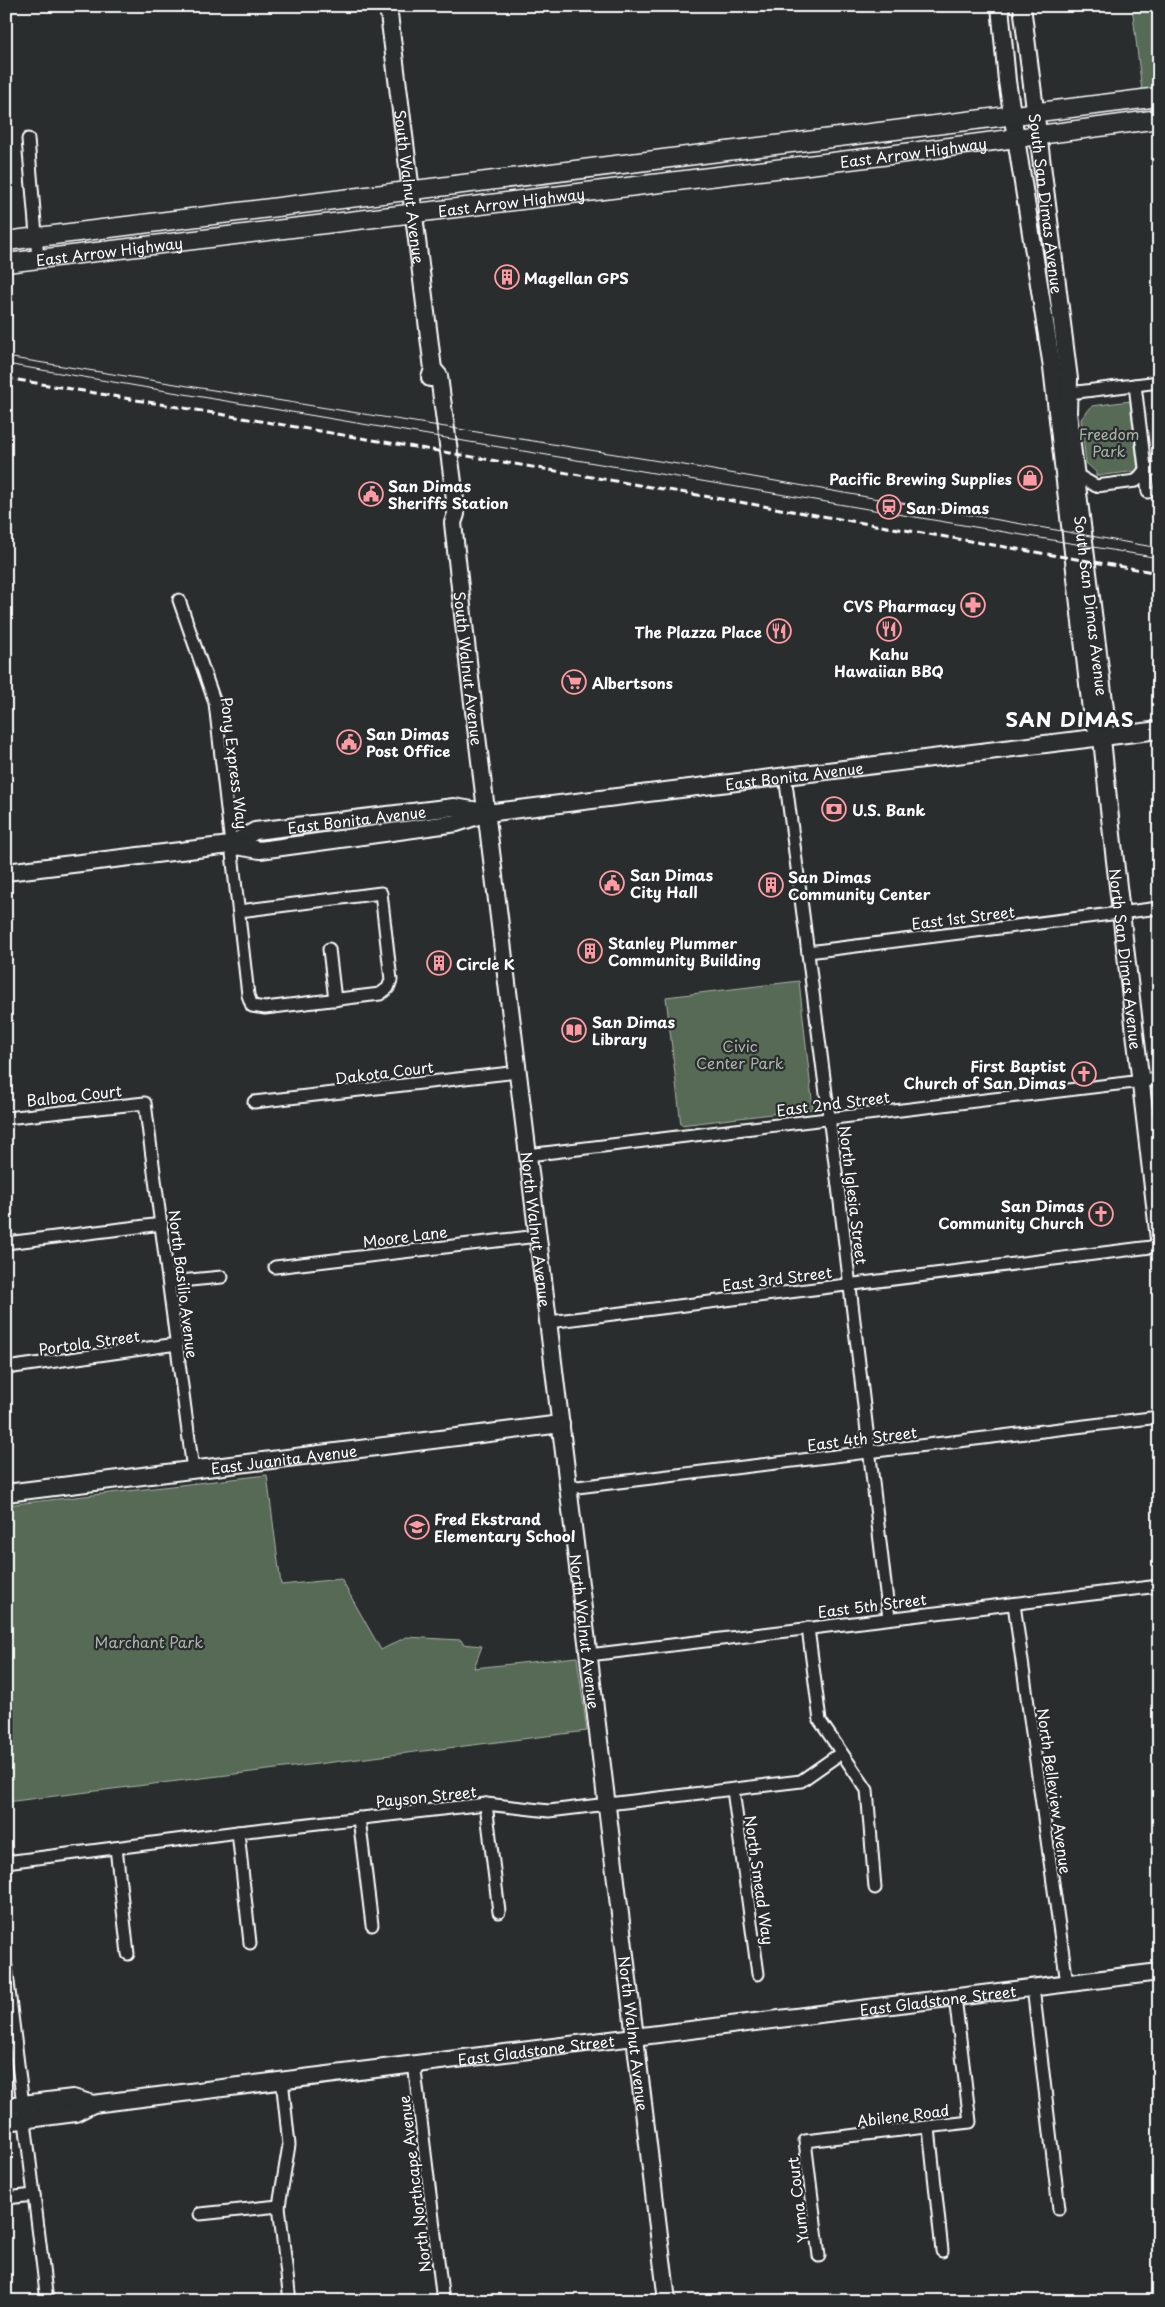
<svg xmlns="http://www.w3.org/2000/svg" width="1165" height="2307" viewBox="0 0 1165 2307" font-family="'Playpen Sans',sans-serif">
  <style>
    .green { fill: #576a54; stroke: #abb4aa }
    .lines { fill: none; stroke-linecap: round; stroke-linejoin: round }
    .street-casing { stroke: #fff; stroke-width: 15 }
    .secondary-casing { stroke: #fff; stroke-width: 20 }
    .primary-casing { stroke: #fff; stroke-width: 21 }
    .street { stroke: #2a2d2e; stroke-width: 11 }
    .secondary { stroke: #2a2d2e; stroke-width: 16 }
    .primary { stroke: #2a2d2e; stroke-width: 18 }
    .tram { stroke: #fff; stroke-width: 1 }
    .rail { stroke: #fff; stroke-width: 3; stroke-dasharray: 8 4; stroke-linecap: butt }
    .labels { text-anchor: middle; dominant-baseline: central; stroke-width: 4.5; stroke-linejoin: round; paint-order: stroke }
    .street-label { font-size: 15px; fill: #fff; stroke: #2a2d2e }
    .poi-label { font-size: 15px; font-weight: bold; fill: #fff; stroke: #2a2d2e; text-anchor: start }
    .park-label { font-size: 15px; fill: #abb4aa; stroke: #2a2d2e }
    .district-label { font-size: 20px; font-weight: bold; letter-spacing: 1px; fill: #fff; stroke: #2a2d2e }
  </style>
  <rect width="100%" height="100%" fill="#2a2d2e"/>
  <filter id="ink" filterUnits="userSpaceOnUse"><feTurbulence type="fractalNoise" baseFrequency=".02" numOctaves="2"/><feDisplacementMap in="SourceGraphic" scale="10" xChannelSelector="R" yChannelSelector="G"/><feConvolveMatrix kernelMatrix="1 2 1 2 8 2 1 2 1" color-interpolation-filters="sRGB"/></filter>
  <g filter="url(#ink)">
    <g class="green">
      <polygon points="1132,6 1159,6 1159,88 1142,91"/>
      <polygon points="1130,401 1138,471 1096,476 1096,472 1086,463 1081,419 1092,406"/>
      <polygon points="799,981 813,1109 681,1125 666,997"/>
      <polygon points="267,1475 281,1585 341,1579 381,1650 406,1637 461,1640 463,1644 482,1646 474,1668 577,1657 587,1731 6,1802 6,1505"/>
    </g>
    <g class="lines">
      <g class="street-casing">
        <g id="street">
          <polyline points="28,139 38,259"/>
          <polyline points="1135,385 1148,492"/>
          <polyline points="1061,394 1159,382"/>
          <polyline points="1077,475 1096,486 1136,481 1145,470 1159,468"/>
          <polyline points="179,600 215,703 248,995 252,1006 265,1008 380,994 388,988 391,980 381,893 239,911"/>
          <polyline points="785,775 840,1202 889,1618"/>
          <polyline points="329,949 335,1000"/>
          <polyline points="808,952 1159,908"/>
          <polyline points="254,1102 518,1072"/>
          <polyline points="6,1118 145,1103 193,1470"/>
          <polyline points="528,1155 1159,1079"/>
          <polyline points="6,1243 162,1224"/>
          <polyline points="275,1267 538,1236"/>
          <polyline points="169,1282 222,1277"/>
          <polyline points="549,1322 1159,1246"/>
          <polyline points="6,1368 177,1344"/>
          <polyline points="569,1488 1159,1417"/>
          <polyline points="1014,1604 1067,1983"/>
          <polyline points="808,1628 820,1721 867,1790 875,1888"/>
          <polyline points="589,1655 1159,1586"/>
          <polyline points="733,1790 758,1974"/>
          <polyline points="486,1804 499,1912"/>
          <polyline points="359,1818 372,1925"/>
          <polyline points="238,1832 250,1943"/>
          <polyline points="116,1848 128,1954"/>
          <polyline points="6,1862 238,1832 486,1804 549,1811 801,1781 841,1753"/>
          <polyline points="6,1966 47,2301"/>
          <polyline points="1033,1987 1059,2209"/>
          <polyline points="414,2063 443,2301"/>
          <polyline points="282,2079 289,2145 279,2206 290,2301"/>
          <polyline points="929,2128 942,2251"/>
          <polyline points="6,2198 34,2195"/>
          <polyline points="200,2214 279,2206"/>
          <polyline points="819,2256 805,2141 970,2122 955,1997"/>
        </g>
      </g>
      <g class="secondary-casing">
        <g id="secondary">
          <path id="s1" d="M388,6L433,369L430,378"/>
          <polyline points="1000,6 1007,81 1052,367 1092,719 1102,738"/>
          <path id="s2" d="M1022,6L1069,379L1068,413L1106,717L1102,738L1109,809L1159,1239"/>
          <path id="s3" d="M433,369L439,376L454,490L456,514L453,523L469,670L667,2301"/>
          <path id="s4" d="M230,845L255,831L454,807L485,812"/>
          <path id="s5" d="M6,872L230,845L260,850L457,823L487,813L1159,730"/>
          <path id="s6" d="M6,1493L561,1424"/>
          <polyline points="6,2106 73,2098 93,2104"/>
          <path id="s7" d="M6,2122L75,2113L93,2104L1159,1972"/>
        </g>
      </g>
      <g class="primary-casing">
        <g id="primary">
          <polyline points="6,241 1159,97"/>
          <path id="s8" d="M6,263L882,156L1159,119"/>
        </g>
      </g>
      <use href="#street" class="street"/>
      <use href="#secondary" class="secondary"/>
      <use href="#primary" class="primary"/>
      <g class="tram">
        <polyline points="6,357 684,465 1159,548"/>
        <polyline points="6,364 1159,558"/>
      </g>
      <polyline class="rail" points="6,378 1159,573"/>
    </g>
  </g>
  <defs>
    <g id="building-ring" transform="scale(1.25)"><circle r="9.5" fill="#2a2d2e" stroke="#ff9aa2" stroke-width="1.5"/><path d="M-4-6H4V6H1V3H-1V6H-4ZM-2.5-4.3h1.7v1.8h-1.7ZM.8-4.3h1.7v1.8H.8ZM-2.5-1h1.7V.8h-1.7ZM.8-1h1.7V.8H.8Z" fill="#ff9aa2"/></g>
    <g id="shop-ring" transform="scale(1.25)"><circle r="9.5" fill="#2a2d2e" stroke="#ff9aa2" stroke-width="1.5"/><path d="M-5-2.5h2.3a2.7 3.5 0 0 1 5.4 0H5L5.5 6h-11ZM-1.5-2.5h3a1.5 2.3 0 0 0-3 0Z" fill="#ff9aa2"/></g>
    <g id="civic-ring" transform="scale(1.25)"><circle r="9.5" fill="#2a2d2e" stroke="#ff9aa2" stroke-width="1.5"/><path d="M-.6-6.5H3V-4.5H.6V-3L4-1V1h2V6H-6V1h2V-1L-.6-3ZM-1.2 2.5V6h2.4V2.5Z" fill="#ff9aa2"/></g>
    <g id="station-ring" transform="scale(1.25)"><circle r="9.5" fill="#2a2d2e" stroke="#ff9aa2" stroke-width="1.5"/><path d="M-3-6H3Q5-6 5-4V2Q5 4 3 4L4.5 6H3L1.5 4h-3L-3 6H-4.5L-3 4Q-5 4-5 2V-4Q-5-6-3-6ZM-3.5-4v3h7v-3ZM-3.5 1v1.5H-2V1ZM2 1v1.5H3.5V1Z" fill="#ff9aa2"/></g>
    <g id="pharmacy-ring" transform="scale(1.25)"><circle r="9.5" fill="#2a2d2e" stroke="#ff9aa2" stroke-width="1.5"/><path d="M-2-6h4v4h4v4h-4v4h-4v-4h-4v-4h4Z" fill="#ff9aa2"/></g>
    <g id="restaurant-ring" transform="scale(1.25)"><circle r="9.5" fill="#2a2d2e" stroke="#ff9aa2" stroke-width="1.5"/><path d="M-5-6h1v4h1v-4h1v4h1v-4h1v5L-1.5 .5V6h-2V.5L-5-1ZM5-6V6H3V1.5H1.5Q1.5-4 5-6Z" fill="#ff9aa2"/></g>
    <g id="supermarket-ring" transform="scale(1.25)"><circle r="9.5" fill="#2a2d2e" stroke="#ff9aa2" stroke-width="1.5"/><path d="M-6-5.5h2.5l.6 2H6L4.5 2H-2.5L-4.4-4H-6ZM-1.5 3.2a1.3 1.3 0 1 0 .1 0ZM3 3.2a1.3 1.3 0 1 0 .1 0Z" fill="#ff9aa2"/></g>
    <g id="bank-ring" transform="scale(1.25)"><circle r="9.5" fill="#2a2d2e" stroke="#ff9aa2" stroke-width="1.5"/><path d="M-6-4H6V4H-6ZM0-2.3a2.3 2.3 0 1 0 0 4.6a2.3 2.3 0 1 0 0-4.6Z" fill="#ff9aa2"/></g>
    <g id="library-ring" transform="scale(1.25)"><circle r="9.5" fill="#2a2d2e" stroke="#ff9aa2" stroke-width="1.5"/><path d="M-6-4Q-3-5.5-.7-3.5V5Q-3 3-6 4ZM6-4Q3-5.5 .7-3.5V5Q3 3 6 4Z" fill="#ff9aa2"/></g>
    <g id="church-ring" transform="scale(1.25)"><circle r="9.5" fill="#2a2d2e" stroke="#ff9aa2" stroke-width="1.5"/><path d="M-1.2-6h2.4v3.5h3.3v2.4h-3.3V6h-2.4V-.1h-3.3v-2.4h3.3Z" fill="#ff9aa2"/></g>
    <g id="school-ring" transform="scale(1.25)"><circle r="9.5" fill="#2a2d2e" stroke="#ff9aa2" stroke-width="1.5"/><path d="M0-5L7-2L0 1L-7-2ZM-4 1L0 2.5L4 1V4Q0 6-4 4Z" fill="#ff9aa2"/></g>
  </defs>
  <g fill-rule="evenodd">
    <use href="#building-ring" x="507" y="277"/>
    <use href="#shop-ring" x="1030" y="478"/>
    <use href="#civic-ring" x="371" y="494"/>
    <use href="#station-ring" x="889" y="507"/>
    <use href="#pharmacy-ring" x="973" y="605"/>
    <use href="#restaurant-ring" x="889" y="629"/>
    <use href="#restaurant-ring" x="779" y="631"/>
    <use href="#supermarket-ring" x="574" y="682"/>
    <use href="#civic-ring" x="349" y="742"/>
    <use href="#bank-ring" x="834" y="809"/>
    <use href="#civic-ring" x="612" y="883"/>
    <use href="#building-ring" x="771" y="885"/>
    <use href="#building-ring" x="590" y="951"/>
    <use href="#building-ring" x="439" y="963"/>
    <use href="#library-ring" x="574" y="1030"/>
    <use href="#church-ring" x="1084" y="1074"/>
    <use href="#church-ring" x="1101" y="1214"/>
    <use href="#school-ring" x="417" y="1527"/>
  </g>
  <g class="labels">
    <g class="street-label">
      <text stroke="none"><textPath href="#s8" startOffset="914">East Arrow Highway</textPath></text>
      <text stroke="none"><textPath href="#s1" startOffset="182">South Walnut Avenue</textPath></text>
      <text stroke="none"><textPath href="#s8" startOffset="509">East Arrow Highway</textPath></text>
      <text stroke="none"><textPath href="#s2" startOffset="199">South San Dimas Avenue</textPath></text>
      <text stroke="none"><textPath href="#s8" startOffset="104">East Arrow Highway</textPath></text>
      <text stroke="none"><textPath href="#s2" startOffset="604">South San Dimas Avenue</textPath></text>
      <text stroke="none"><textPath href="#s3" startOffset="304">South Walnut Avenue</textPath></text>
      <text transform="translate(235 763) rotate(83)">Pony Express Way</text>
      <text stroke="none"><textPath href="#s5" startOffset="796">East Bonita Avenue</textPath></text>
      <text stroke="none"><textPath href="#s4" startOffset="131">East Bonita Avenue</textPath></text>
      <text transform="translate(963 917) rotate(-7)">East 1st Street</text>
      <text stroke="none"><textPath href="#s2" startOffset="960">North San Dimas Avenue</textPath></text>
      <text transform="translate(384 1072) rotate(-7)">Dakota Court</text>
      <text transform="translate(74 1095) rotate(-6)">Balboa Court</text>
      <text transform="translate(833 1103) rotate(-7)">East 2nd Street</text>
      <text transform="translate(854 1195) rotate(83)">North Iglesia Street</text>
      <text stroke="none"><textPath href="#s3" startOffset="869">North Walnut Avenue</textPath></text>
      <text transform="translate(405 1236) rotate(-7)">Moore Lane</text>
      <text transform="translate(777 1278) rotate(-7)">East 3rd Street</text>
      <text transform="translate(184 1284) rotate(83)">North Basilio Avenue</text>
      <text transform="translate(89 1342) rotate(-8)">Portola Street</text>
      <text transform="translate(862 1438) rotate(-7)">East 4th Street</text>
      <text stroke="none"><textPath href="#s6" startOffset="280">East Juanita Avenue</textPath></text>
      <text transform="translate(872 1605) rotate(-7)">East 5th Street</text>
      <text stroke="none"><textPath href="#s3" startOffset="1274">North Walnut Avenue</textPath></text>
      <text transform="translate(1055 1791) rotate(82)">North Belleview Avenue</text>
      <text transform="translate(426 1796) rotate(-6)">Payson Street</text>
      <text transform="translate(760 1880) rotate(82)">North Smead Way</text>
      <text stroke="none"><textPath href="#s7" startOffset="941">East Gladstone Street</textPath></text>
      <text stroke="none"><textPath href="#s3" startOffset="1679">North Walnut Avenue</textPath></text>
      <text stroke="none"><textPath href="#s7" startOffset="536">East Gladstone Street</textPath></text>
      <text transform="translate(903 2115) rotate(-7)">Abilene Road</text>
      <text transform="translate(414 2184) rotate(-97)">North Northcape Avenue</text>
      <text transform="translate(797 2200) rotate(-97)">Yuma Court</text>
    </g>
    <g class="poi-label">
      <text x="524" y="277">Magellan GPS</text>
      <text x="1012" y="478" text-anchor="end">Pacific Brewing Supplies</text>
      <text x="388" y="485">San Dimas<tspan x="388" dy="17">Sheriffs Station</tspan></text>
      <text x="906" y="507">San Dimas</text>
      <text x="956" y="605" text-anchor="end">CVS Pharmacy</text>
      <text x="762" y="631" text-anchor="end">The Plazza Place</text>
      <text x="889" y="653" text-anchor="middle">Kahu<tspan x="889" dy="17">Hawaiian BBQ</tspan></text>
      <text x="592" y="682">Albertsons</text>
      <text x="366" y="733">San Dimas<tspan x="366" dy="17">Post Office</tspan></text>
      <text x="852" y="809">U.S. Bank</text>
      <text x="630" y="874">San Dimas<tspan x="630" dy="17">City Hall</tspan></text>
      <text x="788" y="876">San Dimas<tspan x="788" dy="17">Community Center</tspan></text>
      <text x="608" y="942">Stanley Plummer<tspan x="608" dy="17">Community Building</tspan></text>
      <text x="456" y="963">Circle K</text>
      <text x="592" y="1021">San Dimas<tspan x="592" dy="17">Library</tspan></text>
      <text x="1066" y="1065" text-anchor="end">First Baptist<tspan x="1066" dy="17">Church of San Dimas</tspan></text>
      <text x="1084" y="1205" text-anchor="end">San Dimas<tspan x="1084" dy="17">Community Church</tspan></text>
      <text x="434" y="1518">Fred Ekstrand<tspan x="434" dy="17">Elementary School</tspan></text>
    </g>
    <g class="park-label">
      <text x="1109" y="433">Freedom<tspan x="1109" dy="17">Park</tspan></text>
      <text x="740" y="1045">Civic<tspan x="740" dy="17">Center Park</tspan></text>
      <text x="149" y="1641">Marchant Park</text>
    </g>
    <g class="district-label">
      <text x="1070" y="719">SAN DIMAS</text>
    </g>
  </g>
  <rect width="1165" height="2307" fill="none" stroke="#2a2d2e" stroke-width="25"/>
  <rect x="12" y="12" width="1140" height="2282" fill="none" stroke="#fff" stroke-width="2" filter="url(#ink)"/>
</svg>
